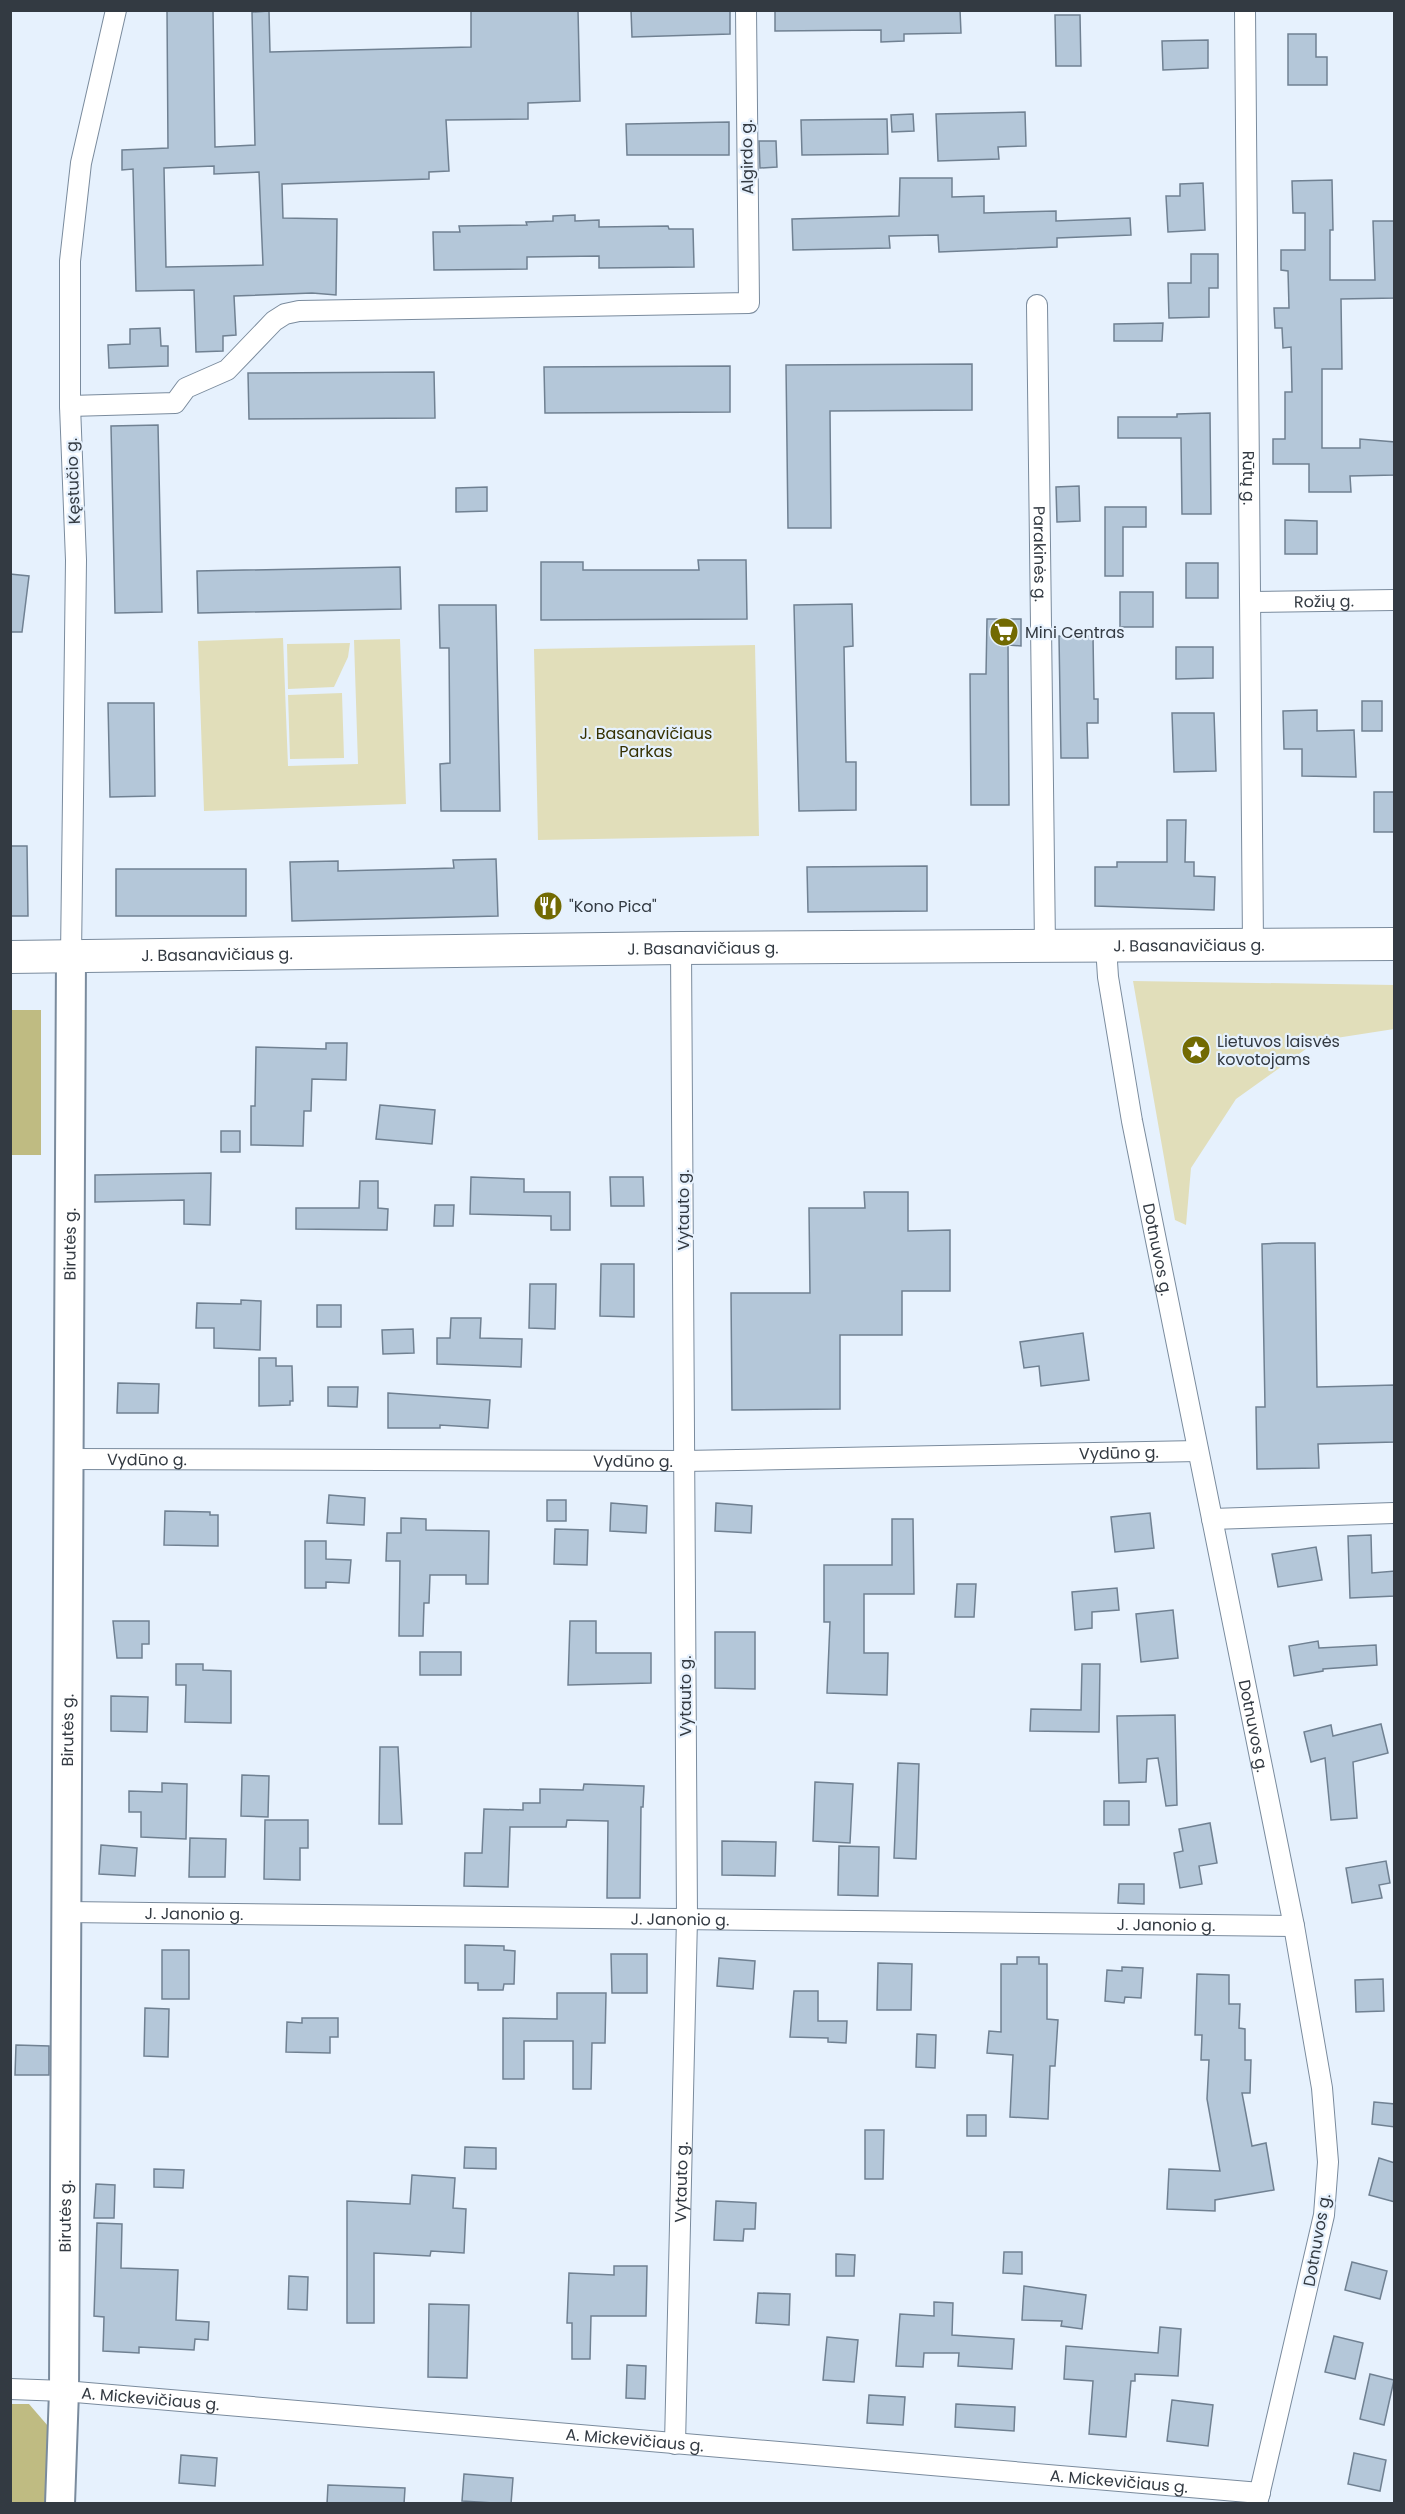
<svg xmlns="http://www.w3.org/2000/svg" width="1405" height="2514" viewBox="0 0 1405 2514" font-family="Poppins,sans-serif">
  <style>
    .green { fill: #e1deba }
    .forest { fill: #bfbb82 }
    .building { fill: #b4c7d9; stroke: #708192; stroke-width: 1.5; fill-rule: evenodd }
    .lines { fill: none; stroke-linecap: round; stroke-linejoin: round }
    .street-casing { stroke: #7a8b9d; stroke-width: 22 }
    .secondary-casing { stroke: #7a8b9d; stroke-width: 32 }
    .primary-casing { stroke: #7a8b9d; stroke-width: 34 }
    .street { stroke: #fff; stroke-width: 20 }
    .secondary { stroke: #fff; stroke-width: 28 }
    .primary { stroke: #fff; stroke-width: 32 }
    .labels { text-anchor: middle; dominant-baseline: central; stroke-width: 4.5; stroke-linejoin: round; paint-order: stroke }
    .street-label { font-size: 16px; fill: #333a42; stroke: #e6f1fd }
    .poi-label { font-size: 16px; fill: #333a42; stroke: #e6f1fd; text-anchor: start }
    .park-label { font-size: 16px; fill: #353101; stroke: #e6f1fd }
  </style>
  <rect width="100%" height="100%" fill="#e6f1fd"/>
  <g class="green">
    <polygon points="283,638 288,766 358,764 354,640 400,639 406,804 204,811 198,641"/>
    <polygon points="350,643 348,657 334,687 288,689 287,644"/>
    <polygon points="755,645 759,836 538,840 534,649"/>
    <polygon points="342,693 344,758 290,759 288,695"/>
    <polygon points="1133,981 1394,985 1394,1029 1317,1041 1236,1099 1191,1168 1186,1225 1175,1220"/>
  </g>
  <g class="forest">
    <rect x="11" y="1010" width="30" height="145"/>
    <polygon points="11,2404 29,2404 48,2426 46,2503 11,2504"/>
  </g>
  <g class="building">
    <path d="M167,10H213L215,147L255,145L252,12L269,11L270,52L471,47V10H578L580,101L528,103V119L446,120L449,171L429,172V179L282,184L283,218L337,219L336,295L312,293L234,296L236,335L223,336V351L196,352L194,290L136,291L133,169L122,170V150L168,148ZM214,166V174L259,172L263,265L166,267L164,168Z"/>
    <polygon points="631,10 730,10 730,34 632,37"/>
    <polygon points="775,10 960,10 961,33 904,34 904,41 881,42 881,30 775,31"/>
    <polygon points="1055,15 1080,15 1081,66 1056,66"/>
    <polygon points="1288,34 1316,34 1316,57 1327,57 1327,85 1288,85"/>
    <polygon points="1208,40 1208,68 1163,70 1162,41"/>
    <polygon points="1025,112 1026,146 998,147 999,159 938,161 936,114"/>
    <polygon points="913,114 914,131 892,132 891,115"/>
    <polygon points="887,119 888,154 802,155 801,120"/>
    <polygon points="729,122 729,155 627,155 626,124"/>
    <polygon points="759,141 776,141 777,167 760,168"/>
    <polygon points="900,178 952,178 952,197 984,196 984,213 1056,211 1056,221 1130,218 1131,235 1057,238 1057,247 939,252 938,235 889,236 890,248 793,250 792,219 899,216"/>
    <polygon points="1332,180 1333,230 1330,230 1330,280 1375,280 1373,221 1395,221 1395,298 1341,299 1342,369 1322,369 1322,448 1360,448 1360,439 1395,442 1395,475 1350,476 1351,492 1309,492 1309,464 1273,464 1273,439 1285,439 1285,392 1292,392 1291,347 1283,348 1282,328 1275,328 1274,308 1289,308 1288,271 1281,270 1281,250 1305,250 1305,213 1293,213 1292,181"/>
    <polygon points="1203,183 1205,230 1168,232 1166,196 1180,196 1180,184"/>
    <polygon points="575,215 575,221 599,220 599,227 668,226 669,229 693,229 694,267 599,268 599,256 527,257 527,269 434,270 433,232 460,232 459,226 527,225 526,222 553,221 553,216"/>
    <polygon points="1191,254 1218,254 1218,288 1209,288 1209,317 1169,318 1168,283 1191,283"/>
    <polygon points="1163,323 1162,341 1114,341 1114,324"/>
    <polygon points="160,328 161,346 168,346 168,366 109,368 108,345 130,344 130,329"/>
    <polygon points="972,364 972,410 830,411 831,528 788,528 786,365"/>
    <polygon points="730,366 730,412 545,413 544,367"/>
    <polygon points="434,372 435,418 249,419 248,373"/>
    <polygon points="1210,413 1211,514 1182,514 1181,438 1118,438 1118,417 1177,417 1177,414"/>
    <polygon points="158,425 162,612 115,613 111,426"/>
    <polygon points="1079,486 1080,521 1057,522 1056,487"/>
    <polygon points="487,487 487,511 456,512 456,488"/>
    <polygon points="1105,507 1146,507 1146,527 1123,527 1123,576 1105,576"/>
    <polygon points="1285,520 1317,521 1317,554 1285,554"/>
    <polygon points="698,560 746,560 747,619 541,620 541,562 583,562 583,570 699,570"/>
    <rect x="1186" y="563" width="32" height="35"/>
    <polygon points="400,567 401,609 198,613 197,571"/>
    <polygon points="10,574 29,576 22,632 10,632"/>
    <rect x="1120" y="592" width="33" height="35"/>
    <polygon points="852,604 853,646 844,647 846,762 856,762 856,810 799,811 794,605"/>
    <polygon points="439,605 496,605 500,811 441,811 440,764 450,763 449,648 440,648"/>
    <polygon points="987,619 1021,619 1021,646 1008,645 1009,805 971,805 970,674 986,674"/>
    <polygon points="1059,636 1093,636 1094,699 1098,699 1098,723 1087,723 1088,758 1061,758"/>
    <polygon points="1176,647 1213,647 1213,678 1176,679"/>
    <rect x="1362" y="701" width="20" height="30"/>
    <polygon points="108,703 154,703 155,796 110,797"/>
    <polygon points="1317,710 1317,731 1354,730 1356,777 1302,776 1302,749 1284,749 1283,711"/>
    <polygon points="1172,713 1214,713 1216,771 1174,772"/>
    <rect x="1374" y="792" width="21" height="40"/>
    <polygon points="1167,820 1186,820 1185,862 1194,862 1194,876 1215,877 1214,910 1095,906 1095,867 1117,867 1117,862 1167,862"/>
    <polygon points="10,846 27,846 28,916 10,916"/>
    <polygon points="496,859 498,916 292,921 290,862 338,861 338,871 454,868 453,860"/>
    <polygon points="927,866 927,911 808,912 807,867"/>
    <rect x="116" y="869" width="130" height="47"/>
    <polygon points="326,1043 347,1043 346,1080 312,1079 311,1111 304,1111 303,1146 251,1145 251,1106 255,1106 256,1047 326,1049"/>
    <polygon points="380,1105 435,1110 432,1144 376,1139"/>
    <rect x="221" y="1131" width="19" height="21"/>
    <polygon points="211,1173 210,1225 184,1224 184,1200 95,1202 95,1175"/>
    <polygon points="471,1177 524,1179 524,1192 570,1192 570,1230 551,1230 551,1216 470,1214"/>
    <polygon points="610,1177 643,1177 644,1206 611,1206"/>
    <polygon points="360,1181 378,1181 378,1208 388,1209 387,1230 296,1229 296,1208 359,1208"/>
    <polygon points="864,1192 908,1192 908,1231 950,1230 950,1291 902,1291 902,1335 840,1335 840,1409 732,1410 731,1293 810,1293 809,1208 865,1208"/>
    <polygon points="435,1205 454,1205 453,1226 434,1226"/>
    <polygon points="1279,1243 1315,1243 1317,1387 1395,1385 1395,1442 1318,1444 1319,1468 1257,1469 1256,1407 1265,1407 1262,1244"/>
    <polygon points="601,1264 634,1264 634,1317 600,1316"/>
    <polygon points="530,1284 556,1284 555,1329 529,1328"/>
    <polygon points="241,1300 261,1301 260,1350 214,1348 214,1328 196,1328 197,1303 241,1304"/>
    <rect x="317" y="1305" width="24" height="22"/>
    <polygon points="451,1318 481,1318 480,1338 522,1339 521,1367 437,1364 437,1338 450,1338"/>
    <polygon points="413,1329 414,1353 383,1354 382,1330"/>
    <polygon points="1083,1333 1089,1380 1041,1386 1039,1366 1024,1368 1020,1342"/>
    <polygon points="259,1358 276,1358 276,1366 292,1366 293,1401 290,1401 290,1405 259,1406"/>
    <polygon points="118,1383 159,1384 158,1413 117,1413"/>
    <polygon points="328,1387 358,1387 357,1407 328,1406"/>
    <polygon points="388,1393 490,1400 488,1428 440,1425 440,1428 388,1428"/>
    <polygon points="329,1495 365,1498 364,1525 327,1523"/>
    <rect x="547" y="1500" width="19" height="21"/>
    <polygon points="611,1503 647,1506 646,1533 610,1531"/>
    <polygon points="716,1503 752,1506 751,1533 715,1531"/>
    <polygon points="165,1511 210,1512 210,1515 218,1515 218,1546 164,1545"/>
    <polygon points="1150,1513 1154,1548 1115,1552 1111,1517"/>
    <polygon points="401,1518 426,1519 426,1530 489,1531 488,1584 466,1584 466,1575 430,1575 429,1603 424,1603 423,1636 399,1636 400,1561 386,1561 387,1533 401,1533"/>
    <polygon points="892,1519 913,1519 914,1594 864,1594 864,1653 888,1653 887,1695 827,1693 830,1622 824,1622 824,1565 892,1565"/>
    <polygon points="555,1529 588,1530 587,1565 554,1564"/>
    <polygon points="1371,1535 1372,1573 1395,1571 1395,1596 1350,1598 1348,1536"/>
    <polygon points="305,1541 326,1541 326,1559 351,1560 349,1583 326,1582 326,1588 305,1588"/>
    <polygon points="1316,1547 1322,1580 1278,1587 1272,1554"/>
    <polygon points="957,1584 976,1584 974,1617 955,1617"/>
    <polygon points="1117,1588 1119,1610 1092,1612 1092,1628 1075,1630 1072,1592"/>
    <polygon points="1173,1610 1178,1658 1141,1662 1136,1614"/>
    <polygon points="113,1621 149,1621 149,1644 142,1644 142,1658 117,1658"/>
    <polygon points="570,1621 596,1621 596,1653 651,1653 651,1683 568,1685"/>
    <polygon points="715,1632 755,1632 755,1689 715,1688"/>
    <polygon points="1318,1641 1319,1648 1376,1645 1377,1665 1323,1669 1323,1671 1294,1676 1289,1646"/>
    <rect x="420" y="1652" width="41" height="23"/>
    <polygon points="176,1664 203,1664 203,1670 231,1671 231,1723 185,1722 186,1685 176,1685"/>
    <polygon points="1082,1664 1100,1664 1099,1732 1030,1731 1031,1709 1081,1710"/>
    <polygon points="111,1696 148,1697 147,1732 111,1731"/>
    <polygon points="1175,1715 1177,1805 1166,1806 1158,1758 1147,1759 1146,1782 1119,1783 1117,1716"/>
    <polygon points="1381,1724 1388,1753 1353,1762 1357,1818 1331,1820 1325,1758 1311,1762 1304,1732 1331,1725 1333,1736"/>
    <polygon points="380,1747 398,1747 402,1824 379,1824"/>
    <polygon points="898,1763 919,1764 916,1859 894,1858"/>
    <polygon points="242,1775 269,1776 268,1817 241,1816"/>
    <polygon points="815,1782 853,1784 850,1843 813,1841"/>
    <polygon points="162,1783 187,1784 186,1839 141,1837 141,1812 129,1812 129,1791 162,1792"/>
    <polygon points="584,1784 644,1786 643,1807 641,1807 640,1898 607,1898 608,1821 567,1820 566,1827 510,1827 508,1887 464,1886 465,1853 482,1853 484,1809 523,1810 523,1803 540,1803 540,1789 583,1790"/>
    <rect x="1104" y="1801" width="25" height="24"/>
    <polygon points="265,1820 308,1820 308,1848 300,1848 300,1880 264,1879"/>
    <polygon points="1210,1823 1217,1863 1199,1866 1202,1884 1180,1888 1174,1853 1183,1851 1179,1829"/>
    <polygon points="190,1838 226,1839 225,1877 189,1877"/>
    <polygon points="722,1841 776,1842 775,1876 722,1875"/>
    <polygon points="101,1845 137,1848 135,1876 99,1874"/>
    <polygon points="839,1846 879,1847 878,1896 838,1895"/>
    <polygon points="1386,1861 1390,1883 1379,1885 1382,1898 1352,1903 1346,1868"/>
    <polygon points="1119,1884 1144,1884 1144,1904 1118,1903"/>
    <polygon points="465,1945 504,1946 504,1950 515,1951 514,1984 504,1984 503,1990 478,1990 478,1983 465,1983"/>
    <rect x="162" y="1950" width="27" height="49"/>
    <polygon points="611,1954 647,1954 647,1993 612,1993"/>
    <polygon points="1017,1957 1039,1957 1039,1964 1047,1964 1047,2019 1058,2020 1055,2066 1050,2066 1048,2119 1010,2117 1013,2055 987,2053 989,2031 1001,2032 1001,1964 1017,1964"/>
    <polygon points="719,1958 755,1961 753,1989 717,1986"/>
    <polygon points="878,1963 912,1964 911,2010 877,2010"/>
    <polygon points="1122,1967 1143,1968 1141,1998 1125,1997 1124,2003 1105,2001 1107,1970 1122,1971"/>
    <polygon points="1197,1974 1229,1975 1229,2004 1240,2004 1239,2028 1245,2029 1245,2060 1251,2060 1250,2093 1242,2093 1252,2146 1266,2143 1274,2190 1215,2200 1215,2211 1167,2209 1169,2169 1220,2171 1207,2099 1209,2060 1201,2060 1202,2035 1195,2035"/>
    <polygon points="1383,1979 1384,2011 1356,2012 1355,1980"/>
    <polygon points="794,1991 818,1991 818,2021 847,2021 846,2043 828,2042 828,2038 790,2037"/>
    <polygon points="557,1993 606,1993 605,2043 592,2043 591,2089 573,2089 573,2041 524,2041 524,2079 503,2079 503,2018 557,2019"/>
    <polygon points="145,2008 169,2009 168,2057 144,2056"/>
    <polygon points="302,2018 338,2018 338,2037 330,2037 330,2053 286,2052 287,2022 302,2023"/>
    <polygon points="917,2034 936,2035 935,2068 916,2067"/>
    <polygon points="16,2045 49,2046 49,2075 15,2075"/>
    <polygon points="1374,2102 1395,2104 1395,2127 1372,2124"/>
    <rect x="967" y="2115" width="19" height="21"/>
    <polygon points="865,2130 884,2130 883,2179 865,2179"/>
    <polygon points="465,2147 496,2148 496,2169 464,2168"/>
    <polygon points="1379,2158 1395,2163 1395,2202 1369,2195"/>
    <polygon points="154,2169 184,2170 183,2188 154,2187"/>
    <polygon points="412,2175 455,2178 453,2208 466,2209 464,2253 431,2251 430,2256 374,2253 374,2323 347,2323 347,2201 410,2204"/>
    <polygon points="96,2184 115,2185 114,2218 94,2218"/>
    <polygon points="716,2201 756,2203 755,2229 744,2229 743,2241 714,2240"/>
    <polygon points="97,2223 122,2224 121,2268 178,2270 176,2320 209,2322 208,2340 195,2339 194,2350 139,2347 139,2353 103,2351 104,2317 94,2316"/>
    <polygon points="1004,2252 1022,2252 1022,2274 1003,2273"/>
    <polygon points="836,2254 855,2255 854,2276 836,2276"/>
    <polygon points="1352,2262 1387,2271 1380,2299 1345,2290"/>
    <polygon points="614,2266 647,2266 646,2316 591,2316 590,2359 572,2359 572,2323 567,2323 569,2273 614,2275"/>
    <polygon points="289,2276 308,2277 307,2310 288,2309"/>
    <polygon points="1024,2286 1086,2295 1082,2329 1061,2326 1062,2321 1022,2320"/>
    <polygon points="758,2293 790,2294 789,2325 756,2323"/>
    <polygon points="934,2302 953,2303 952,2335 1014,2339 1012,2369 958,2366 959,2353 924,2353 923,2367 896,2366 900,2314 934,2316"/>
    <polygon points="429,2304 469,2305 467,2378 428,2377"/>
    <polygon points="1160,2327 1181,2329 1178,2376 1135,2374 1135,2381 1131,2381 1126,2437 1089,2434 1093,2381 1064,2379 1066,2346 1158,2353"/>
    <polygon points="1334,2336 1363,2343 1355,2379 1325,2372"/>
    <polygon points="827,2337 858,2340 854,2382 823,2380"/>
    <polygon points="627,2365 646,2366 645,2399 626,2398"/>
    <polygon points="1370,2374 1394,2380 1384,2425 1360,2419"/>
    <polygon points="869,2395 905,2397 903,2425 867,2423"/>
    <polygon points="1172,2400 1213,2405 1208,2446 1167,2441"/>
    <polygon points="956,2404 1015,2407 1014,2431 955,2427"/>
    <polygon points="1354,2453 1386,2460 1380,2491 1348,2484"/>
    <polygon points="181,2455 217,2458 215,2486 179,2483"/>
    <polygon points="464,2474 513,2478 511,2504 462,2501"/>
    <polygon points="328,2485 405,2488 404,2504 327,2504"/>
  </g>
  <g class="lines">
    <g class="street-casing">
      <g id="street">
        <path id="s1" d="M1245,10L1253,945"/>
        <path id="s2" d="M1037,305L1045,946"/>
        <polyline points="70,406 175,403 186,388 227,370 274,321 285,314 299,311 749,303 746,10"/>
        <path id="s3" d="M1252,602L1394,600"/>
        <path id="s4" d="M1106,946L1108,977L1132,1121L1294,1926L1322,2088L1328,2162L1324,2215L1257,2504"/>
        <polyline points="71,956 76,560 70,406 70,261 81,163 116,10"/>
        <path id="s5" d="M69,1459L684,1461L1198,1451"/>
        <polyline points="1212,1519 1394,1513"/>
        <path id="s6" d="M66,1912L1294,1926"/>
        <path id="s7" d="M10,2389L64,2391L1260,2493"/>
        <path id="s8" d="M675,2444L687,1918L681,948"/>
      </g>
    </g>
    <g class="secondary-casing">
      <g id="secondary">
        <path id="s9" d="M60,2504L64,2391L71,956"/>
      </g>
    </g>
    <g class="primary-casing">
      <g id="primary">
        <path id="s10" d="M10,957L681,948L1394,944"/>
      </g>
    </g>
    <use href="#street" class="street"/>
    <use href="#secondary" class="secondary"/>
    <use href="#primary" class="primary"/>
  </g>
  <defs>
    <g id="supermarket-disc" transform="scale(1.5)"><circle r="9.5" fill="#726a02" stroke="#e6f1fd"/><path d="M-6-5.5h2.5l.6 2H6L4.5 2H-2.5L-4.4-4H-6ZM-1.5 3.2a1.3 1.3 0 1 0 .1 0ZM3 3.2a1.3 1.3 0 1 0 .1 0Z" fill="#fff"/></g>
    <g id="restaurant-disc" transform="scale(1.5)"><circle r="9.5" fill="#726a02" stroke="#e6f1fd"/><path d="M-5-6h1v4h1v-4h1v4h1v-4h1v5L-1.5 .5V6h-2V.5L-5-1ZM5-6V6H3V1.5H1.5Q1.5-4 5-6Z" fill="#fff"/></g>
    <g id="sight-disc" transform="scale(1.5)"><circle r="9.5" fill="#726a02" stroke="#e6f1fd"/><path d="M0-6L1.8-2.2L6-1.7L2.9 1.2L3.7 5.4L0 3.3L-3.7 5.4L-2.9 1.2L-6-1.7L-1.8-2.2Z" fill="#fff"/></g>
  </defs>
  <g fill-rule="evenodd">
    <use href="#supermarket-disc" x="1004" y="632"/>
    <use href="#restaurant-disc" x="548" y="906"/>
    <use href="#sight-disc" x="1196" y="1050"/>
  </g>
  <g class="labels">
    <g class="street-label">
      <text transform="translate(747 157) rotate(-91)">Algirdo g.</text>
      <text stroke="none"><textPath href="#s1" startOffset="468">Rūtų g.</textPath></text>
      <text transform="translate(73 481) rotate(-92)">Kęstučio g.</text>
      <text stroke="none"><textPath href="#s2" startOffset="249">Parakinės g.</textPath></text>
      <text stroke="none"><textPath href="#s3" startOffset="72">Rožių g.</textPath></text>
      <text stroke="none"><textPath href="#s10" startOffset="1179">J. Basanavičiaus g.</textPath></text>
      <text stroke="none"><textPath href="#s10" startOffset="693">J. Basanavičiaus g.</textPath></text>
      <text stroke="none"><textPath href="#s10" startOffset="207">J. Basanavičiaus g.</textPath></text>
      <text transform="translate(683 1210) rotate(-90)">Vytauto g.</text>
      <text stroke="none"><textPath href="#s9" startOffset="1260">Birutės g.</textPath></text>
      <text stroke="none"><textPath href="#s4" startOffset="308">Dotnuvos g.</textPath></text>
      <text stroke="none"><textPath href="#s5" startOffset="1050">Vydūno g.</textPath></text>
      <text stroke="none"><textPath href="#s5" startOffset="78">Vydūno g.</textPath></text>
      <text stroke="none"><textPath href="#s5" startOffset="564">Vydūno g.</textPath></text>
      <text transform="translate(685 1696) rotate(-90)">Vytauto g.</text>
      <text stroke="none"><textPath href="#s4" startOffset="794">Dotnuvos g.</textPath></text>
      <text stroke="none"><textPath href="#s9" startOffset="774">Birutės g.</textPath></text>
      <text stroke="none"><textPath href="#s6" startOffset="128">J. Janonio g.</textPath></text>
      <text stroke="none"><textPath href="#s6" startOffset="614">J. Janonio g.</textPath></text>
      <text stroke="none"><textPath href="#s6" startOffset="1100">J. Janonio g.</textPath></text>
      <text stroke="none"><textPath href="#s8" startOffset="262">Vytauto g.</textPath></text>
      <text stroke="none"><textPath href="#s9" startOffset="288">Birutės g.</textPath></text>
      <text transform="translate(1317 2240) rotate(-80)">Dotnuvos g.</text>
      <text stroke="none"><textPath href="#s7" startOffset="141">A. Mickevičiaus g.</textPath></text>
      <text stroke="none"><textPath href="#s7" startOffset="627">A. Mickevičiaus g.</textPath></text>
      <text stroke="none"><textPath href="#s7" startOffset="1113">A. Mickevičiaus g.</textPath></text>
    </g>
    <g class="poi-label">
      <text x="1025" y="632">Mini Centras</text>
      <text x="569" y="906">"Kono Pica"</text>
      <text x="1217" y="1041">Lietuvos laisvės<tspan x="1217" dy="18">kovotojams</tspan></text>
    </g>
    <g class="park-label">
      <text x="646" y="733">J. Basanavičiaus<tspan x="646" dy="18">Parkas</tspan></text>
    </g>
  </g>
  <rect width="1405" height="2514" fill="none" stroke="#333a42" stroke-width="24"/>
</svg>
